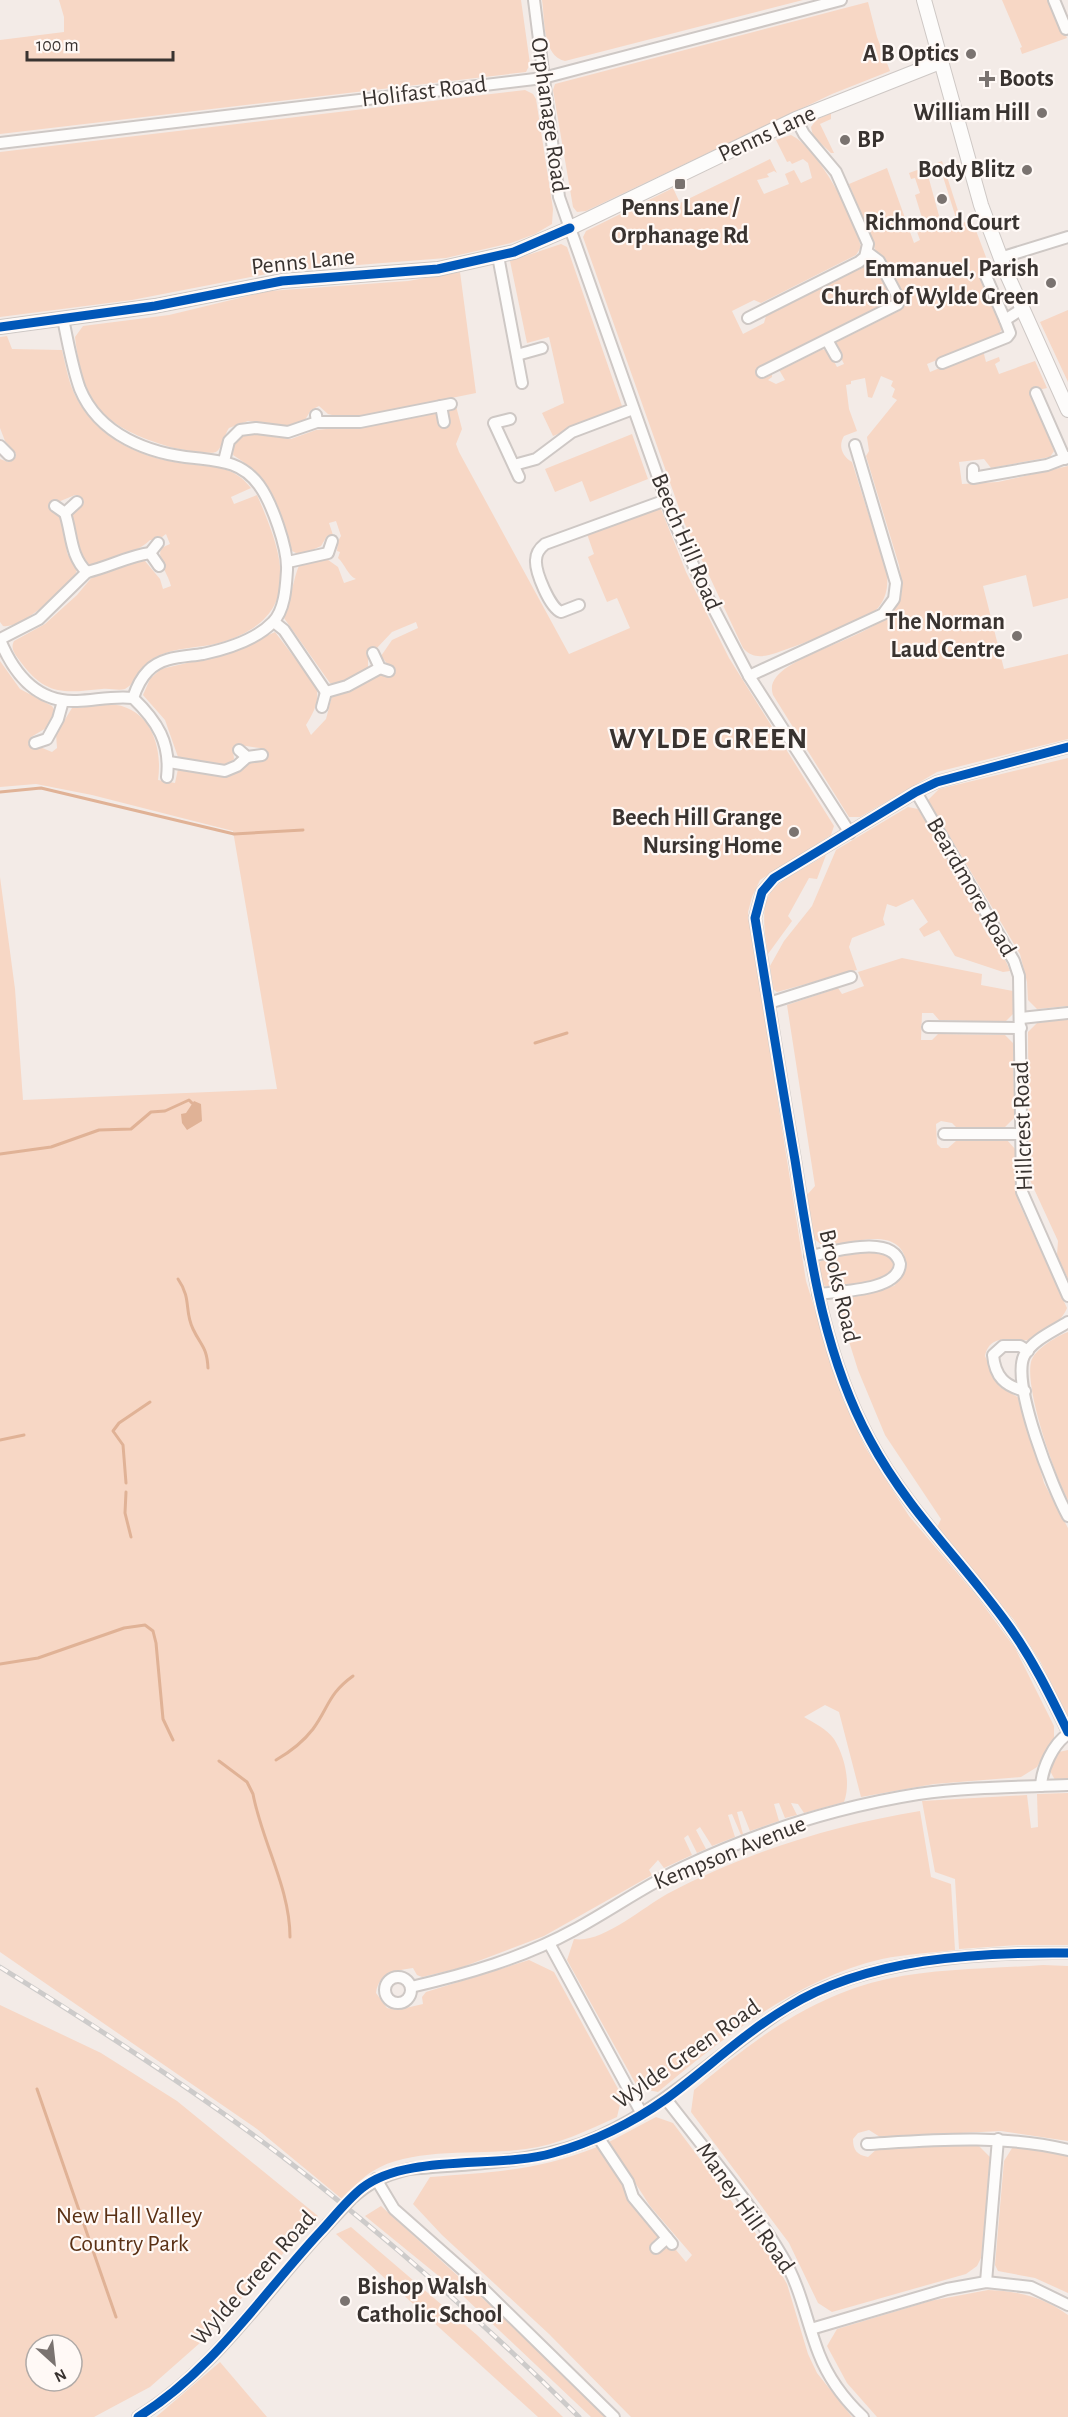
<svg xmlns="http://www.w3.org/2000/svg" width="1068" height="2417" viewBox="0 0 1068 2417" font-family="'Alegreya Sans',sans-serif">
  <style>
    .green { fill: #f7d7c5; fill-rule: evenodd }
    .water { fill: #e0b296 }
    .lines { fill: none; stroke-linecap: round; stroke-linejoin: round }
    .stream { stroke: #e0b296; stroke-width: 3 }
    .minor-casing { stroke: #cec8c5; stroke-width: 14 }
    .major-casing { stroke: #cec8c5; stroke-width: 16 }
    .minor { stroke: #fdfcfb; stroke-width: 10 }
    .major { stroke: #fdfcfb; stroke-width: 14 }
    .rail-casing { stroke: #cdcbca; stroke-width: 5 }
    .rail { stroke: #fff9f6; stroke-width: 3; stroke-dasharray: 9; stroke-linecap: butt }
    .minor-bridge-casing { stroke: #cec8c5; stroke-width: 14; stroke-linecap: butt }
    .minor-bridge { stroke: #fdfcfb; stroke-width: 10 }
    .cycleway-casing { stroke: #fff9f6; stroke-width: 13 }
    .cycleway { stroke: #0057b8; stroke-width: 9 }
    .poi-dot { fill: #7a7370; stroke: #fff9f6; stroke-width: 2 }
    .labels { text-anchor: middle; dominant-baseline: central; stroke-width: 4.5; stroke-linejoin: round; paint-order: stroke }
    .poi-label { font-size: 24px; font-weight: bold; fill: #393330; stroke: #fff9f6; text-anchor: end }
    .street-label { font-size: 24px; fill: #393330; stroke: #fff9f6 }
    .park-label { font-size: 24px; fill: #5a3014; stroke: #fff9f6 }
    .district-label { font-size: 30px; font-weight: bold; letter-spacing: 1.5px; fill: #393330; stroke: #fff9f6 }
  </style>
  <rect width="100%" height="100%" fill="#f3ebe7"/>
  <g class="green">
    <polygon points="59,0 521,0 530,64 526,72 0,134 0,40 64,32 64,17"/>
    <path d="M542,0H803L565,61C542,56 545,19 542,0Z"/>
    <polygon points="1002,0 1051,0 1067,38 1022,54 1020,48 1022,47"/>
    <polygon points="868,2 877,37 890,71 832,94 586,211 577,212 573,207 553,90 555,84"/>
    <polygon points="525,90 533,94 536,99 553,209 552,224 535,234 511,243 446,258 282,271 132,300 0,317 0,152"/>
    <polygon points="831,113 831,119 820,124 834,153 831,153 813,136 811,127 816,120"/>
    <path d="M791,135C818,148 855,218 861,247L856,255L761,303L754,300L732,311L743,334L764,323L766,316L860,268L870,260L878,265L894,299L756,369L760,376L772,373V377L768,380L776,384L785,380L778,368L816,349L828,350L837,367L844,364L835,346L836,340L899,309L849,184L887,168L914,243L920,240L916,229L923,221L915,195L920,193L915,178L911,179L909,173L942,161L962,223L972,220L992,273L981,279L1003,328L997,336L927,364L930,372L983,350L986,362L999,357L1000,361L995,364L999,374L1035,361L1047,388L1030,392L1054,451L1050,457L991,468L984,459L959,462L962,484L998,482L1068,466V598L1033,607L1026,575L983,586L1004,669L1068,654V739L937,772L860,817H849L773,695C759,655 883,642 899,601C904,589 901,577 899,565L866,456L869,451L867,437L897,400L892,397L895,389L891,386L893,381L881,376L872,398L868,397L865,378L851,381V384L846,385L849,409L857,431L844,436C838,446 842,456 852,462L887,573C888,586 887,597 878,608C864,624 799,644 776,653C764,657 752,659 743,648L684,522L583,237L586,231L673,188L680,203L770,159L777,173L774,171L767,174L769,177L757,180L764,194L789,184L785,174L794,170L801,183L812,178L808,163L803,159L792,164L790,161L787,162L776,140ZM939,164L956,218L941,223L926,168Z"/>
    <polygon points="561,244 567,247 623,409 553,436 542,413 564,403 549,337 527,343 510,261"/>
    <path d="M460,272L476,393L348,419L328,414L319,406L311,410L305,420L285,426L248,421L229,428C225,433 222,449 216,452C208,455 179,449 170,447C105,427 83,407 75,337L83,326L169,315L269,291L408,281Z"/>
    <polygon points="1068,310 1068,382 1040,322"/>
    <path d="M7,336L12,349L62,350C66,367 69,385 77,399C100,441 143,459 189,464C214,467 234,466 251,488L231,497L234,504L257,495C285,559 304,618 219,643C199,648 175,647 156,657C138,666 138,682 125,689C118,691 110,688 102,689C64,693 45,696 20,661C15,654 10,649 14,641L45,624L77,595L93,576L111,571L129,561H145L160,579L163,589L171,586C168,573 157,562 161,548L170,544L166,534L158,540H150C141,550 101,567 87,564C78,557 69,522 72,512L80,508L82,499L75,495L58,502L54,511L64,523L67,553L77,570L74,578C60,592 22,629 3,626L0,622V459L8,462L15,458L16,454L5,441L0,428V337Z"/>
    <path d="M456,406L462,429L456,444L459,452L569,654L630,628L617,598L607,602L588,557L594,554L587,534L659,504L686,572L729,658L834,826L831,835L760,880L752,897L748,912L806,1281L843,1400L865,1447L909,1516L975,1594L1015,1648L1054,1726V1738L1037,1767L1021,1777L934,1784L861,1797L839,1712L825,1705L804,1717C814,1723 827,1729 834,1739C845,1757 851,1783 844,1802L804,1813L798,1804L791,1803L797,1815L785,1818L779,1803L774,1804L779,1821L750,1831L742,1811L737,1812L743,1834L741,1835L732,1814L728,1815L735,1837L712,1846L700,1827L696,1830L706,1849L697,1853L688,1835L684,1838L692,1855L664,1868L658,1860L649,1870L652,1875L544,1936L460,1968L422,1977L417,1975L413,1968C395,1971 379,1972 376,1993L387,2008L397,2010L423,2004L422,1997L426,1992L529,1960L554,1972L622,2096L617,2117C588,2130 558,2145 526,2149C480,2156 413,2146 373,2171C361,2178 352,2190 342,2199L257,2129L0,1952V877L15,989L23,1100L277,1089L233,831L92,795L36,784L0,787V661L20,689L52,706L55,711C53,728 41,730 30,738L33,748L40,747L52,752L57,748L56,734L72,708C85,708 97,704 109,704C150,706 163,746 158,780L175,783L178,769L186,768L229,774L250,760H261L265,753L260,748L239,745L233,749L234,759L227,767L178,757L165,720L143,695L150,679L161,669L230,653L275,632L316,686C320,701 314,712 306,725L311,735L326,719L332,696L373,676L389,674L392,670L381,656L392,640L418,628L416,622L392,632L375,650L368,654V670L339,685L330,683L284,618C289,607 296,566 301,563C306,560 317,559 324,557L338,567L344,583L356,579C348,576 345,564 338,558L340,552L337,551L338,541L341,536L336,521L329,523L333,535L327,536L321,546L312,550V553L300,555L292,551C277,504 276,482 233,455L234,441L240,437L253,434L291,439L316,430L358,426L432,411L438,415L441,424L448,422L447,412Z"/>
    <polygon points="632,434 648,479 590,502 582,481 555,492 545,469"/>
    <polygon points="1068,758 1068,1006 1037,1009 1028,1000 1027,982 1020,954 928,800 939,789"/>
    <path d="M908,807L918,809L979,913C981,935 1003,949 1010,971L1003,972L955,956L939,930L924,937L919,929L928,922L913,899L896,907L887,904L883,919L885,925L852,938L849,947L857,970L777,992L773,989L770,966L784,941L812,906L836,850Z"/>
    <path d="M826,855L817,879L809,878L788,916L792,921L768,954C756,884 771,889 826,855Z"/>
    <path d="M902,958L982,974L981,985L1013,991L1014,1013L1005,1022L939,1020L933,1013H922L921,1040H932L938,1034L1005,1035L1015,1045V1060L1013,1065L1015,1117L1005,1127L957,1128L952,1123L941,1121L936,1124L937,1144L941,1148H948L956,1141L1007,1140L1015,1149L1016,1190L1019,1203L1067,1308C1062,1321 1043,1336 1029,1340C1017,1342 990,1331 985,1356L1000,1387L1021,1399L1044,1483L1068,1528V1717L1040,1661L1014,1620L937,1528L941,1519L885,1435L858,1370L835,1297L894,1286L906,1270C908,1223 853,1242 825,1247L814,1239L807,1195L815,1186L787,1005L838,988L842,994L864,986L858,972Z"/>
    <polygon points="1068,1019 1068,1279 1057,1255 1058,1241 1029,1178 1028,1032 1037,1023"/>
    <polygon points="877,1249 890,1252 896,1268 886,1279 833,1288 822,1285 818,1264 824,1258"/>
    <path d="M1068,1332V1500C1055,1477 1022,1382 1032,1359C1037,1348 1057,1336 1068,1332Z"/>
    <polygon points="1068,1750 1068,1779 1055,1780 1049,1769 1059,1752"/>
    <polygon points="1068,1793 1068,1945 1019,1945 959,1949 955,1879 935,1872 922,1801 1027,1795 1031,1828 1038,1827 1037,1794"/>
    <path d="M920,1811L931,1877L951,1884L955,1950C931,1953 906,1954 882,1959C799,1978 722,2038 658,2092L638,2088L567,1960L574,1939C601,1944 642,1908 667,1894C745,1853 833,1825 920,1811Z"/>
    <path d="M1043,1965L1068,1966V2141L1001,2131L880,2137L869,2130L858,2133L853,2139C853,2150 857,2155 868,2157L878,2148L976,2143L991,2158L981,2258L977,2266L966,2274L832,2312L818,2303L789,2243L691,2112L694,2090C751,2041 813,1995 887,1979C938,1968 991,1969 1043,1965Z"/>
    <path d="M0,2005L101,2053L177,2101L318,2216L201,2342L150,2387L94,2417H0ZM36,2345H72V2381H36Z"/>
    <path d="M656,2117L673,2123L765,2246L787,2284L808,2354L817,2373L852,2417H631L549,2334L442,2235L413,2204L430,2177C493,2172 537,2171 597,2147L658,2234L656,2242L662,2248L676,2250L686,2262L692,2255L650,2206L609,2142Z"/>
    <polygon points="1014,2145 1068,2155 1068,2293 1035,2278 998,2271 995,2265 1004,2161"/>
    <polygon points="381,2206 547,2357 606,2417 591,2417 462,2295 365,2216"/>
    <polygon points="351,2227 477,2335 563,2417 538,2417 336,2234"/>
    <path d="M988,2290C1018,2291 1043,2297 1068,2315V2417H877L847,2383L827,2346L837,2329L930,2301Z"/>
    <polygon points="220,2362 267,2417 156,2417"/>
  </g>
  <polygon class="water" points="194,1101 201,1104 202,1121 187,1130 182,1123 181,1114 186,1113"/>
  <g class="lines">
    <g class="stream">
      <polyline points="0,792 41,788 234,834 303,830"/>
      <polyline points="535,1043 567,1033"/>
      <polyline points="0,1154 51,1147 99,1130 131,1129 151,1112 165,1111 189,1100 192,1103"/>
      <path d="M178,1279C192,1299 184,1311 193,1329C201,1346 207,1347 208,1368"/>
      <polyline points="0,1440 24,1435"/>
      <polyline points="126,1483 123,1445 113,1431 119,1423 150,1402"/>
      <polyline points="126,1492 125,1513 131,1537"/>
      <polyline points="0,1664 38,1658 124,1628 145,1625 153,1631 156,1643 163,1719 173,1740"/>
      <path d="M276,1760C290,1752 303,1742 313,1729C329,1707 328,1694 353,1676"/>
      <path d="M219,1761L247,1782L253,1794C262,1842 290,1888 290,1937"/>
      <polyline points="37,2089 116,2317"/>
    </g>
    <g class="minor-casing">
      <g id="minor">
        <polyline points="534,0 559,197 672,517 706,594 749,676 850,833"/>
        <polyline points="1054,0 1066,29"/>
        <polyline points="0,143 543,78 841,0"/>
        <polyline points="498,256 522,383"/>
        <polyline points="1000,258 1068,237"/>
        <polyline points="985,274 1005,320"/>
        <polyline points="748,318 859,262 865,257 868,244 836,172 804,134 796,119"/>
        <path d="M63,319C68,342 72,367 80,389C99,435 149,454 195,458C221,461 242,462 259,485C272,503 288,548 287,570C286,586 285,610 273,622C257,639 226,649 203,654C185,657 162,656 148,671C141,678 136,689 133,698"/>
        <polyline points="827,340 836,356"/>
        <polyline points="517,355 542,348"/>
        <polyline points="942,363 1007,337 1010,333 1005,320 1022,309"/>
        <polyline points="762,372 898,304 899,299 879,261 867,252"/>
        <polyline points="1036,393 1065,459"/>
        <polyline points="441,406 444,422"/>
        <polyline points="510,419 494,423 519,477"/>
        <polyline points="317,422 360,422 451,404"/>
        <polyline points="0,446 9,455"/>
        <polyline points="224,461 229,441 240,430 256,428 288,432 317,422 316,415"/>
        <polyline points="514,465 536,459 572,432 633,409"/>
        <polyline points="973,469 973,478 1047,465 1068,457"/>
        <polyline points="55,506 65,513 77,502"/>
        <polyline points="150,553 159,566"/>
        <polyline points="288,562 328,553 332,541"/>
        <path d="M87,572C109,567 128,556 150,553L158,543"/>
        <path d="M579,605L561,612C550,608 535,572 536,560C536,553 540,548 545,544L666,500"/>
        <polyline points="274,622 284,630 326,692 347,686 380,668"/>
        <path d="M0,639L39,619L87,572C70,556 72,534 65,513"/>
        <path d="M0,640C14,674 37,703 77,701C97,700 113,696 133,698C157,721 171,743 167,777"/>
        <polyline points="373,653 380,668 389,671"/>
        <polyline points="749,676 883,614 894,599 896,583 855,445"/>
        <polyline points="322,707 326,692"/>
        <polyline points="35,743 47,739 58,719 63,701"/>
        <path d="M1068,747L937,782L916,792L774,878L762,892L755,918C768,999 781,1080 795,1160C810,1255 823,1354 870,1440C908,1511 962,1561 1008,1625C1032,1658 1050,1695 1068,1732"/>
        <polyline points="239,750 247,757 262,755"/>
        <polyline points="169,762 225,771 237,766 247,757"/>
        <polyline points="916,792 1014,961 1019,976 1022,1192 1068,1296"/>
        <polyline points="769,1003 851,977"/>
        <polyline points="1021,1018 1068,1013"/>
        <polyline points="928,1027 1021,1028"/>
        <polyline points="944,1134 1020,1134"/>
        <path d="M810,1256C833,1252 893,1233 900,1264C899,1291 840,1291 818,1294"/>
        <path d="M1068,1322C1054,1331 1032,1340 1024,1356C1011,1384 1053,1489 1068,1516"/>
        <path d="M1025,1391C1005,1386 995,1377 993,1355L1003,1346H1020L1028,1351"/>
        <path d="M1041,1786C1042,1768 1053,1744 1068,1734"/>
        <polyline points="549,1943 642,2114"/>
        <circle cx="398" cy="1990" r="13"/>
        <path d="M411,1987C467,1974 523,1958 574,1930C611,1910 646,1885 684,1867C758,1832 837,1807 918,1794C967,1787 1018,1787 1068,1785"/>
        <path d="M666,2099C705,2150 749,2200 782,2256C801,2287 806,2321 819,2354C828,2377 845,2400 863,2417"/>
        <polyline points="598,2137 628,2182 633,2197 672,2244"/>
        <path d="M867,2144C935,2140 1001,2134 1068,2150"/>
        <polyline points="376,2179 394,2209 472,2278 614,2417"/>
        <path d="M351,2199C369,2182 385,2175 409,2169C474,2163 539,2164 600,2136C669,2105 723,2049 786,2008C861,1959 981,1952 1068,1953"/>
        <polyline points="656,2248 667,2238"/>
        <polyline points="986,2282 998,2139"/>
        <polyline points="811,2329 947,2289 986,2282 1031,2287 1068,2305"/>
        <path d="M138,2417C215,2370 266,2290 327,2225"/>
      </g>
    </g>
    <g class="major-casing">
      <g id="major">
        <polyline points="924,0 981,205 1006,272 1068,410"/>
        <polyline points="0,327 155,306 282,281 438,269 514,252 570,228 796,119 940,62"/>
      </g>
    </g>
    <use href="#minor" class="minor"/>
    <use href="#major" class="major"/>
    <g class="rail-casing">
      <path id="rail" d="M0,1967C95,2026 190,2087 279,2154C385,2235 484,2323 579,2417"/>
    </g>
    <use href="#rail" class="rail"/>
    <g class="minor-bridge-casing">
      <polyline id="minor-bridge" points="327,2225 351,2199"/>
    </g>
    <use href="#minor-bridge" class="minor-bridge"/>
    <g class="cycleway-casing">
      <g id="cycleway">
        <polyline points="0,327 155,306 282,281 438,269 514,252 570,228"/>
        <path d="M1068,747L937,782L916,792L774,878L762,892L755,918C768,999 781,1080 795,1160C810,1255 823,1354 870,1440C908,1511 962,1561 1008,1625C1032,1658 1050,1695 1068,1732"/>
        <path d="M138,2417C213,2371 262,2294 321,2231C334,2217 347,2200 362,2188C406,2153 499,2169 553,2153C593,2142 632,2123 666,2099C707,2069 744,2033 788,2007C867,1958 977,1952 1068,1953"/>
      </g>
    </g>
    <use href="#cycleway" class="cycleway"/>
  </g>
  <g class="poi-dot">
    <circle cx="971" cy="54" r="6"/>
    <path d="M984 70h6v6h6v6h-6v6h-6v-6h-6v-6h6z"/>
    <circle cx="1042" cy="113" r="6"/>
    <circle cx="845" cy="140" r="6"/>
    <circle cx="1027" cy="170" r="6"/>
    <rect x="674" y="178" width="12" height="12" rx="3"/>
    <circle cx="942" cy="199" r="6"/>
    <circle cx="1051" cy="283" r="6"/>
    <circle cx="1017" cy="636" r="6"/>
    <circle cx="794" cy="832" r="6"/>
    <circle cx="345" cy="2301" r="6"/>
  </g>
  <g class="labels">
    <g class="poi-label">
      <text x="959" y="54">A B Optics</text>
      <text x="999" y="79" text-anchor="start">Boots</text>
      <text x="1030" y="113">William Hill</text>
      <text x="857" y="140" text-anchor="start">BP</text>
      <text x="1015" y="170">Body Blitz</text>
      <text x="680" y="208" text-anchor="middle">Penns Lane /<tspan x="680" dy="28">Orphanage Rd</tspan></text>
      <text x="942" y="223" text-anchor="middle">Richmond Court</text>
      <text x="1039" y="269">Emmanuel, Parish<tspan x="1039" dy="28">Church of Wylde Green</tspan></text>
      <text x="1005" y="622">The Norman<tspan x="1005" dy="28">Laud Centre</tspan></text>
      <text x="782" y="818">Beech Hill Grange<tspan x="782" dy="28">Nursing Home</tspan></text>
      <text x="357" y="2287" text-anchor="start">Bishop Walsh<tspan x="357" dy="28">Catholic School</tspan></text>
    </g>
    <g class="street-label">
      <text transform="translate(424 92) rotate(-7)">Holifast Road</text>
      <text transform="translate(549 115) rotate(82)">Orphanage Road</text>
      <text transform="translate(767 134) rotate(-25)">Penns Lane</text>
      <text transform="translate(303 262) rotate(-6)">Penns Lane</text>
      <text transform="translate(686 542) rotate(67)">Beech Hill Road</text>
      <text transform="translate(971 887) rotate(60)">Beardmore Road</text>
      <text transform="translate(1023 1126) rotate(-92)">Hillcrest Road</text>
      <text transform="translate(839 1286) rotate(77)">Brooks Road</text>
      <text transform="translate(730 1853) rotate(-22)">Kempson Avenue</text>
      <text transform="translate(687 2054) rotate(-35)">Wylde Green Road</text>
      <text transform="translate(745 2208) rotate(55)">Maney Hill Road</text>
      <text transform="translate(254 2278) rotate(-48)">Wylde Green Road</text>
    </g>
    <g class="park-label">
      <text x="129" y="2216">New Hall Valley<tspan x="129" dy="28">Country Park</tspan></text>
    </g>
    <g class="district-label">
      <text x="709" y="739">WYLDE GREEN</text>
    </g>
  </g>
  <g transform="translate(54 2363) rotate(153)"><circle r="28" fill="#fff9f6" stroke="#b0aaa7" stroke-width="1.5"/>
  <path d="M0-4.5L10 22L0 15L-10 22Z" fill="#7a7370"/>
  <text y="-9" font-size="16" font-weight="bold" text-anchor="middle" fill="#393330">N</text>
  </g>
  <path d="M27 51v9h146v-9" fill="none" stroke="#393330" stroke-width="3"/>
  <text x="36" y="51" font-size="18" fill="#393330" stroke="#fff9f6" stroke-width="4.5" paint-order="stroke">100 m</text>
</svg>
